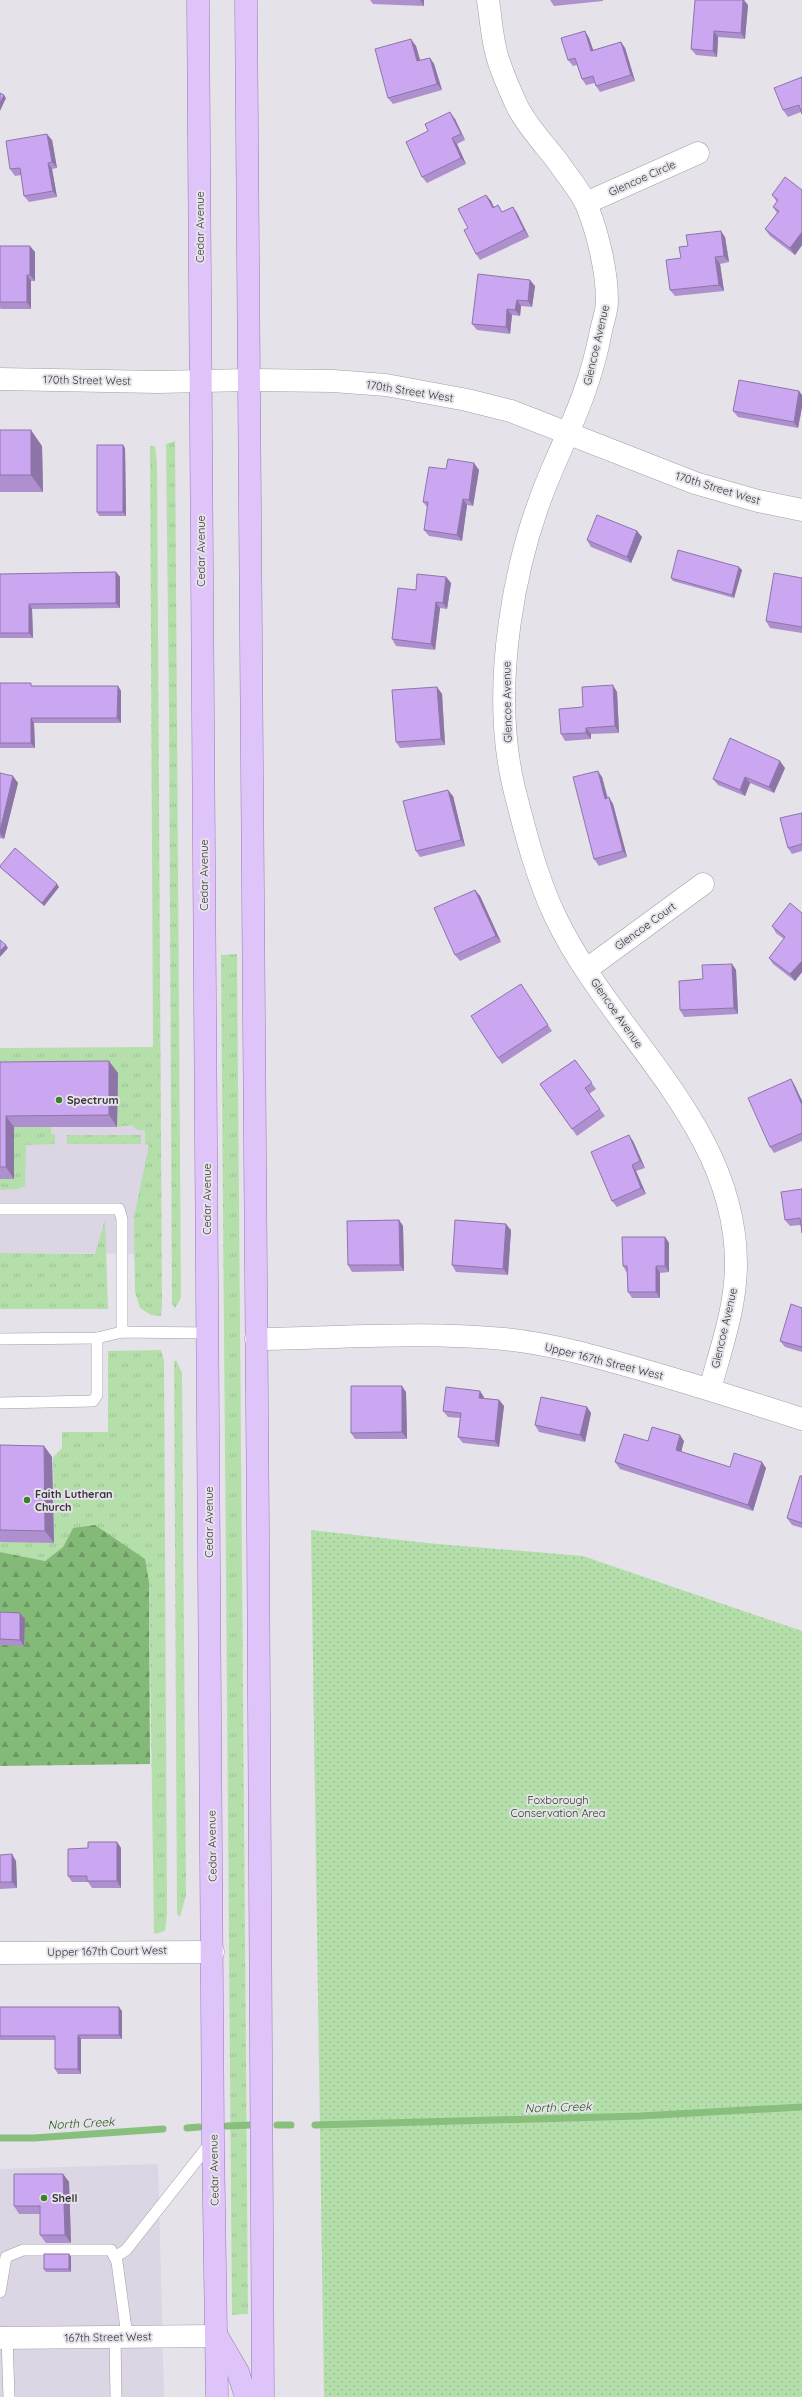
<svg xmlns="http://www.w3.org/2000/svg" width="802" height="2397" viewBox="0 0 802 2397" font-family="Quicksand,sans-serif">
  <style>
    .built { fill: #dbd5e4 }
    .grass { fill: url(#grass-tufts) }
    .forest { fill: url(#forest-firs) }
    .park { fill: url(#park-dots) }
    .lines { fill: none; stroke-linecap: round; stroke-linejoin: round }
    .stream { stroke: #89bf7d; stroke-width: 7 }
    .service-casing { stroke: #a19ea6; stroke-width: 12 }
    .minor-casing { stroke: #a19ea6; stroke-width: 23 }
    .tertiary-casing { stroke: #a19ea6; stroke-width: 23 }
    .primary-casing { stroke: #9678b4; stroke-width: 23 }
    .service { stroke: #fff; stroke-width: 11 }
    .minor { stroke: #fff; stroke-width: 22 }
    .tertiary { stroke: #fff; stroke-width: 22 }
    .primary { stroke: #dfc4fa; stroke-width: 22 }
    .wall { fill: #ae90ce }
    .shaded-wall { fill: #8d75a8 }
    .building { fill: #caa7f0; stroke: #8d75a8 }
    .poi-dot { fill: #3a8228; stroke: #e6e2ea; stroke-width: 1.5 }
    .labels { text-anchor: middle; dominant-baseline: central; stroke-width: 4; stroke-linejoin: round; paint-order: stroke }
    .street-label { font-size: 11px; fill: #373539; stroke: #e6e2ea }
    .poi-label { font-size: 11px; font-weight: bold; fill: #373539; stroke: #e6e2ea; text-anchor: start }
    .park-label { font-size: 11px; fill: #173b0e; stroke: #e6e2ea }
    .water-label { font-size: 12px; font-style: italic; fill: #215514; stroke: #e6e2ea }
  </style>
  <defs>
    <pattern id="grass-tufts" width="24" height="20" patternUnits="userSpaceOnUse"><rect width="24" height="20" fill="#b4dfab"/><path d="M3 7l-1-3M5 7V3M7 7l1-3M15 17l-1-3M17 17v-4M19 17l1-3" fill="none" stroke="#9bc094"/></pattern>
    <pattern id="forest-firs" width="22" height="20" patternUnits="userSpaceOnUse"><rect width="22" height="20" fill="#84ba78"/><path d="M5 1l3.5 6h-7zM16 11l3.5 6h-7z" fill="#6d9863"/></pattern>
    <pattern id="park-dots" width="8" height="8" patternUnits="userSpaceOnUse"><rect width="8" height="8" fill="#b4dfab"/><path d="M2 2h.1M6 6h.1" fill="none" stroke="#9bc094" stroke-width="1.8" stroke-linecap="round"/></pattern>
  </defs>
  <rect width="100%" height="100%" fill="#e6e2ea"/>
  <g class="built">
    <polygon points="0,1048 153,1048 156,1254 0,1253"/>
    <polygon points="158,2164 164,2397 0,2397 0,2169"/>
  </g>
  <g class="grass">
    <polygon points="175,441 181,1298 175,1308 172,1304 169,712 166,444"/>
    <polygon points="150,446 155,446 157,463 162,1306 161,1316 151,1315 140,1308 135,1292 134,1217 149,1145 145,1144 145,1130 137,1130 132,1125 117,1127 118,1073 0,1074 0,1048 153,1047"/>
    <polygon points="237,954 248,2314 232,2315 221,955"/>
    <polygon points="14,1127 51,1127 51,1134 55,1135 55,1144 26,1145 25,1186 19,1189 0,1190 0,1179"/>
    <rect x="67" y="1135" width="74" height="9"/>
    <polygon points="105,1220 108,1309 0,1309 0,1253 95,1254"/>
    <polygon points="161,1350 164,1361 167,1914 165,1931 154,1934 149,1582 73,1528 63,1547 45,1561 0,1552 0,1542 54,1542 53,1457 62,1448 62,1432 108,1432 108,1351"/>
    <polygon points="176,1360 182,1373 186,1895 180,1917 177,1914 174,1362"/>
  </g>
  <polygon class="forest" points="95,1525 145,1559 149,1582 150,1764 0,1766 0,1552 45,1561 63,1547 73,1528"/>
  <polygon class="park" points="311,1530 427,1543 583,1556 802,1631 802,2397 324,2397"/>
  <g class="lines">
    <g class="stream">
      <polyline points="277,2125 291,2125"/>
      <polyline points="315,2125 640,2116 802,2107"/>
      <polyline points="227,2126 250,2125"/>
      <polyline points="187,2128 199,2127"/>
      <polyline points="0,2138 34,2138 163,2129"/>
    </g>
    <g class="service-casing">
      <g id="service">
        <polyline points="0,1209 119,1209 122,1219 122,1332"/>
        <polyline points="0,1339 97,1338 122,1332 208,1333"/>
        <polyline points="0,1403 93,1401 97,1395 97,1338"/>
        <polyline points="115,2257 126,2250 212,2141"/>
        <polyline points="0,2292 6,2257 23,2250 111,2250 117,2262 127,2336"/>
        <polyline points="115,2337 116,2397"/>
        <polyline points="7,2338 9,2397"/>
      </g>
    </g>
    <g class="minor-casing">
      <g id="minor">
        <path d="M488,0C491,19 492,41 498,59C503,75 511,93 518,108C528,127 545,145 558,162C567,176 581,191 587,206C598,234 607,271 607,301C607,311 603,321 601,331C591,383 575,417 554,465C513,557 490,688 514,788C525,831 536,876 555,916C611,1034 736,1124 736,1264C736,1307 721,1348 710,1389"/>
        <polyline points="586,203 698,153"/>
        <polyline points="0,379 158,382 249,380"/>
        <polyline points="587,969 703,884"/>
        <path d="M256,1339C339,1338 422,1331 504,1339C552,1344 598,1357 643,1370C696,1385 749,1402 802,1419"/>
        <polyline points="0,1953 213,1952"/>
        <polyline points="0,2338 217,2336"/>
      </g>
    </g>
    <g class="tertiary-casing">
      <polyline id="tertiary" points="249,380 333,381 386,385 467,400 511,411 695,483 758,501 802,510"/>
    </g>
    <g class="primary-casing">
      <g id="primary">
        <polyline points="198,0 213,2139 217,2397"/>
        <polyline points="246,0 258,1530 263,2397"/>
        <polyline points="217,2336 238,2372 246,2397"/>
      </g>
    </g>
    <use href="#service" class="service"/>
    <use href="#minor" class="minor"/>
    <use href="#tertiary" class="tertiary"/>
    <use href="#primary" class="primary"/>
  </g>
  <g class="wall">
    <polygon points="370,0 424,0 424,6 373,4"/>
    <polygon points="550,0 603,0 603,1 554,6"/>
    <polygon points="748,5 745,39 718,37 717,57 696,55 691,49"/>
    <polygon points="585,31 589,38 593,50 621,42 625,48 635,81 600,92 596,86 595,83 586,85 582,79 577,65 573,66 568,60"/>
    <polygon points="416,46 420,60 430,58 434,64 442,90 393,104 388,98"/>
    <polygon points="802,77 801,112 788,117 783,110"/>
    <polygon points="455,119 465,140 457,144 466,164 427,183 422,177 428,131"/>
    <polygon points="52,140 57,168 52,169 57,197 29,202 24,196 21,175 15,176 10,169"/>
    <polygon points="802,190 802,245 795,255 770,236 765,229 777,213 773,207 777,202 772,195"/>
    <polygon points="486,195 491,201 494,207 503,212 513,207 517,213 529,237 480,260 476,254 468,228"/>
    <polygon points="725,237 729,262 720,264 724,291 675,296 670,290 681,258 688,246"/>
    <polygon points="0,246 35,252 35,281 31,281 31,309 1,309 0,308"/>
    <polygon points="535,286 532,307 521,306 520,316 512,315 510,334 477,330 472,324"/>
    <polygon points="802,395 802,407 798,428 738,417 733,411"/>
    <polygon points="0,430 42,446 43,492 0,492"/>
    <polygon points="125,448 126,516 99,516 97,512"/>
    <polygon points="446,469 479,470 473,506 467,505 462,541 429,536 424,530 428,508 423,502"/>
    <polygon points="637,531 642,537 631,563 591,547 587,540"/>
    <polygon points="742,570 734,598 673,581 671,578"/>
    <polygon points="116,572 120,577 120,608 32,609 33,638 0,638 0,574"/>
    <polygon points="446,577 451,583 447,609 440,608 435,650 396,646 392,639 416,590"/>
    <polygon points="802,578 802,633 770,628 766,621"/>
    <polygon points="0,683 33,686 118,686 121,691 121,723 34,723 35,748 0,748"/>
    <polygon points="437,687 442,694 445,745 400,748 396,742"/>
    <polygon points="617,692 619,733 591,734 591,739 565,741 561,734 583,707"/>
    <polygon points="785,768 774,793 750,783 745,796 718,785 713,779"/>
    <polygon points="0,773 18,783 4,839 0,838"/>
    <polygon points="602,777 608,798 613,804 627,857 599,866 594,859"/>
    <polygon points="453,796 465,846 420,857 416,851"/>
    <polygon points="802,813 802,851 792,854 788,848"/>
    <polygon points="0,867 59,887 44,906 2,869"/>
    <polygon points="475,890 480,896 501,942 460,961 455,955"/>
    <polygon points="802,913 802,972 795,981 773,964 769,958 784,939 776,933 772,926"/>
    <polygon points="732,964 736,970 738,1014 684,1017 680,1010 703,979"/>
    <polygon points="521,984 552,1031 502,1064 498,1058"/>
    <polygon points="575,1060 596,1089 589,1094 605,1116 577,1136 540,1084"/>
    <polygon points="0,1062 118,1073 117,1127 14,1127 14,1179 0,1179"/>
    <polygon points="791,1079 795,1086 802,1101 802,1141 774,1153 770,1147"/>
    <polygon points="633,1141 645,1168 636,1171 646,1194 617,1207 612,1201"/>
    <polygon points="802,1189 801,1225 790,1226 785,1220"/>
    <polygon points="399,1220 403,1226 404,1271 352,1272 348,1265"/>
    <polygon points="511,1230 508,1275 456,1272 452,1265"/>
    <polygon points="665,1237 669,1243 669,1272 660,1273 660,1298 632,1298 628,1292 627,1273 623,1266"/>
    <polygon points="802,1308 802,1352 785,1347 780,1341"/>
    <polygon points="406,1392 407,1439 355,1439 351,1433"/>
    <polygon points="484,1397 484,1398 499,1400 504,1406 499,1447 463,1443 458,1437 460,1418 448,1417 443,1411"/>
    <polygon points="587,1407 591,1413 585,1442 539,1432 535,1425"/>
    <polygon points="648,1441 684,1441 681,1452 730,1467 766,1468 753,1511 620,1469 615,1462"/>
    <polygon points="0,1445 44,1446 52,1457 54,1543 0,1542"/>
    <polygon points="802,1476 802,1528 792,1525 787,1518"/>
    <polygon points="0,1612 25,1619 24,1646 0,1645"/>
    <polygon points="117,1842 121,1848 121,1888 92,1888 88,1882 72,1882 68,1876 88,1848"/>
    <polygon points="0,1855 16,1861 17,1888 0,1889"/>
    <polygon points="0,2007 122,2011 122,2039 81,2039 81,2074 58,2074 55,2069 55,2040 0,2040"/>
    <polygon points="63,2174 69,2182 71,2243 46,2243 40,2235 40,2214 19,2214 14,2206"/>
    <polygon points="69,2254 71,2257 71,2272 46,2272 44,2269"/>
  </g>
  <g class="shaded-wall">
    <polygon points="420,0 424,0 424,6"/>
    <polygon points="743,0 744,0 748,5 745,39 741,33"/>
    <polygon points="585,31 589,38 596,58 591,51"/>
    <polygon points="714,31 718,37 717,57 713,51"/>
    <polygon points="411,39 416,46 422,67 417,61"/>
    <polygon points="621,42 625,48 635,81 631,75"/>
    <polygon points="430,58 434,64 442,90 437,84"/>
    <polygon points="4,95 6,98 0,111 0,103"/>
    <polygon points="450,112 455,119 465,140 461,134"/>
    <polygon points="47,134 52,140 57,168 52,162"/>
    <polygon points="452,138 457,144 466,164 461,158"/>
    <polygon points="48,163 52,169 57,197 53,191"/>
    <polygon points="486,195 491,201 497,214 493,208"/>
    <polygon points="513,207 517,213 529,237 524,230"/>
    <polygon points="721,231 725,237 729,262 724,256"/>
    <polygon points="802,232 802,245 795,255 790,248"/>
    <polygon points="30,246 35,252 35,281 30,275"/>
    <polygon points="715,257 720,264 724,291 719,285"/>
    <polygon points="27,275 31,281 31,309 27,302"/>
    <polygon points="530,280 535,286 532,307 528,301"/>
    <polygon points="517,300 521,306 520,316 515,310"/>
    <polygon points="507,309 512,315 510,334 506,327"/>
    <polygon points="799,391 802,395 802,407 798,428 794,422"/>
    <polygon points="31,430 42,446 43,492 31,475"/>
    <polygon points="123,445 125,448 126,516 123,512"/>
    <polygon points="474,463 479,470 473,506 469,500"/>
    <polygon points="463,499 467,505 462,541 457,535"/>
    <polygon points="637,531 642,537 631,563 627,557"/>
    <polygon points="739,567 742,570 734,598 732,595"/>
    <polygon points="116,572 120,577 120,608 116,603"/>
    <polygon points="446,577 451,583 447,609 443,603"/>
    <polygon points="436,602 440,608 435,650 431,644"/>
    <polygon points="29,604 32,609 33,638 29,633"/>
    <polygon points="613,685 617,692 619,733 615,726"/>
    <polygon points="118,686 121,691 121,723 117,718"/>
    <polygon points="437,687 442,694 445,745 441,739"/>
    <polygon points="31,718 34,723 35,748 31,743"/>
    <polygon points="586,728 591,734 591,739 586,733"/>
    <polygon points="780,761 785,768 774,793 769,787"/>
    <polygon points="598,771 602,777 609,805 605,799"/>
    <polygon points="13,776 18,783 4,839 0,833 0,831"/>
    <polygon points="745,777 750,783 745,796 740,790"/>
    <polygon points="448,790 453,796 465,846 461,840"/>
    <polygon points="609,797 613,804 627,857 623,851"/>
    <polygon points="57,884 59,887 44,906 42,903"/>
    <polygon points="475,890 480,896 501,942 496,936"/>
    <polygon points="6,945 8,948 0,957 0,951"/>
    <polygon points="802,961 802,972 795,981 790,974"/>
    <polygon points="732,964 736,970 738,1014 734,1008"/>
    <polygon points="109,1061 118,1073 117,1127 109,1115"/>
    <polygon points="791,1079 795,1086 802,1101 802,1105"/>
    <polygon points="6,1116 14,1127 14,1179 6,1167"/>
    <polygon points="629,1135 633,1141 645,1168 640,1161"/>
    <polygon points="632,1165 636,1171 646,1194 641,1188"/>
    <polygon points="399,1220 403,1226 404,1271 400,1265"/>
    <polygon points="506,1224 511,1230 508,1275 503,1269"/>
    <polygon points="665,1237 669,1243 669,1272 665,1266"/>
    <polygon points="656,1266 660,1273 660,1298 656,1292"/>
    <polygon points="402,1386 406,1392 407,1439 402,1432"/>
    <polygon points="480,1391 484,1397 483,1404 479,1398"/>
    <polygon points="499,1400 504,1406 499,1447 495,1441"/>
    <polygon points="587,1407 591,1413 585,1442 580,1435"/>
    <polygon points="680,1435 684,1441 680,1456 676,1450"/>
    <polygon points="44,1446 52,1457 54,1543 45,1531"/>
    <polygon points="762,1462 766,1468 753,1511 748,1505"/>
    <polygon points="20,1613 25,1619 24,1646 20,1640"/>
    <polygon points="117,1842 121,1848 121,1888 117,1881"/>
    <polygon points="12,1854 16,1861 17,1888 12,1882"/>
    <polygon points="119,2007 122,2011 122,2039 119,2035"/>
    <polygon points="78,2035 81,2039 81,2074 78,2069"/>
    <polygon points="63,2174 69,2182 71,2243 65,2235"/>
    <polygon points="69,2254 71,2257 71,2272 69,2269"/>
  </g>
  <g class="building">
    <polygon points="695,0 743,0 741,33 714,31 713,51 691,49"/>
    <polygon points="585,31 591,51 621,42 631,75 596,86 593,76 582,79 575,58 568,60 561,38"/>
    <polygon points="411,39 417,61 430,58 437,84 388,98 375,49"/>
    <polygon points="802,77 802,114 799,105 783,110 774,88"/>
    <polygon points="0,93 4,95 0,103"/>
    <polygon points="450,112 461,134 452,138 461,158 422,177 406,142 428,131 425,124"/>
    <polygon points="47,134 52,162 48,163 53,191 24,196 20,168 10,169 6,141"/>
    <polygon points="785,177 802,190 802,232 790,248 765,229 779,211 773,207 778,200 772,195"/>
    <polygon points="486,195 493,208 498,205 502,212 513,207 524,230 476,254 464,230 468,228 458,209"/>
    <polygon points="721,231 724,256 715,257 719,285 670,290 666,260 681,258 679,247 688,246 686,235"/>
    <polygon points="0,246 30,246 30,275 27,275 27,302 0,302"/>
    <polygon points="478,274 530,280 528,301 517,300 515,310 507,309 506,327 472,324"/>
    <polygon points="739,380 799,391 794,422 733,411"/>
    <rect x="0" y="430" width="31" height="45"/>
    <rect x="97" y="445" width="26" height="67"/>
    <polygon points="448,459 474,463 469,500 463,499 457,535 424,530 428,502 423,502 429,467 446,469"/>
    <polygon points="597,515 637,531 627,557 587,540"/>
    <polygon points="678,550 739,567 732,595 671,578"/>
    <polygon points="116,572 116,603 29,604 29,633 0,633 0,574"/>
    <polygon points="774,573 802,578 802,627 766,621"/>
    <polygon points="417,574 446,577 443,603 436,602 431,644 392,639 398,588 416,590"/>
    <polygon points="0,683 31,683 31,686 118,686 117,718 31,718 31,743 0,743"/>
    <polygon points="613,685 615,726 586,728 586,733 561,734 559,709 583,707 582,687"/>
    <polygon points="437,687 441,739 396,742 392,690"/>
    <polygon points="730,738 780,761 769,787 745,777 740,790 713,779"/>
    <polygon points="598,771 605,799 609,797 623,851 594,859 573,777"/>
    <polygon points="0,773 13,776 0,831"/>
    <polygon points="448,790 461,840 416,851 403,801"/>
    <polygon points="802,813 802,844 788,848 780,818"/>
    <polygon points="15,848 57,884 42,903 0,867 0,866"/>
    <polygon points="475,890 496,936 455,955 434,908"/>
    <polygon points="790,903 802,913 802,961 790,974 769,958 785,937 772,926"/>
    <polygon points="0,940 6,945 0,951"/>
    <polygon points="732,964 734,1008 680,1010 679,981 703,979 702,965"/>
    <polygon points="521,984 548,1025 498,1058 471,1016"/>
    <polygon points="575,1060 592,1083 585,1088 600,1109 572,1129 540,1084"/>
    <polygon points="109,1061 109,1115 6,1116 6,1167 0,1167 0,1062"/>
    <polygon points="791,1079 802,1105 802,1133 770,1147 748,1098"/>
    <polygon points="629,1135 640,1161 632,1165 641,1188 612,1201 591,1152"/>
    <polygon points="802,1189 802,1233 800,1218 785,1220 781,1192"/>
    <polygon points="399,1220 400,1265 348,1265 347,1221"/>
    <polygon points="455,1220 506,1224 503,1269 452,1265"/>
    <polygon points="622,1237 665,1237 665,1266 656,1266 656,1292 628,1292 627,1266 623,1266"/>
    <polygon points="791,1304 802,1308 802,1347 780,1341"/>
    <polygon points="351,1386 402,1386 402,1432 351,1433"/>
    <polygon points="446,1387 480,1391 479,1398 499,1400 495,1441 458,1437 461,1413 443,1411"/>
    <polygon points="541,1397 587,1407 580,1435 535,1425"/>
    <polygon points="652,1427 680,1435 676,1450 730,1467 734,1453 762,1462 748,1505 615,1462 624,1434 648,1441"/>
    <polygon points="0,1445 44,1446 45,1531 0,1530"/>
    <polygon points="800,1476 802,1476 802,1523 787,1518"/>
    <polygon points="0,1612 20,1613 20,1640 0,1639"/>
    <polygon points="88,1842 117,1842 117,1881 87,1881 87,1876 68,1876 68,1849 88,1848"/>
    <polygon points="12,1854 12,1882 0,1882 0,1855"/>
    <polygon points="0,2007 119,2007 119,2035 78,2035 78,2069 55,2069 55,2036 0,2036"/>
    <polygon points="14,2174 63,2174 65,2235 40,2235 40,2206 14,2206"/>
    <rect x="44" y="2254" width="25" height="15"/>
  </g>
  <g class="poi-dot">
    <circle cx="59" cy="1100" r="4"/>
    <circle cx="27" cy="1500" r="4"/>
    <circle cx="44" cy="2198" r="4"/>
  </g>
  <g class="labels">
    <g class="street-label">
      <text transform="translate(642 178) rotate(-24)">Glencoe Circle</text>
      <text transform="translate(200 227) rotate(-90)">Cedar Avenue</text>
      <text transform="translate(596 345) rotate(-77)">Glencoe Avenue</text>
      <text transform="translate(87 380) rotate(1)">170th Street West</text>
      <text transform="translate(410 391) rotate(9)">170th Street West</text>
      <text transform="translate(718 488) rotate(17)">170th Street West</text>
      <text transform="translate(201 551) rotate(-90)">Cedar Avenue</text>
      <text transform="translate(507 702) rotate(-91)">Glencoe Avenue</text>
      <text transform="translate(204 875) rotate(-90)">Cedar Avenue</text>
      <text transform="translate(645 926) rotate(-36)">Glencoe Court</text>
      <text transform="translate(617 1013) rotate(55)">Glencoe Avenue</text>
      <text transform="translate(207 1199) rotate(-90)">Cedar Avenue</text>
      <text transform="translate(724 1328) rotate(-77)">Glencoe Avenue</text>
      <text transform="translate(604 1361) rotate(14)">Upper 167th Street West</text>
      <text transform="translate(209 1522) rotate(-90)">Cedar Avenue</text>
      <text transform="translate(212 1846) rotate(-91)">Cedar Avenue</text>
      <text transform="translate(107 1951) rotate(-1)">Upper 167th Court West</text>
      <text transform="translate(214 2170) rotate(-91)">Cedar Avenue</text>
      <text transform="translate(108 2337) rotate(-1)">167th Street West</text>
    </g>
    <g class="poi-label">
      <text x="67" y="1100">Spectrum</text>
      <text x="35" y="1494">Faith Lutheran<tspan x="35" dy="13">Church</tspan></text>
      <text x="52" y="2198">Shell</text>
    </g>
    <g class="park-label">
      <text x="558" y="1800">Foxborough<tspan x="558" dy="13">Conservation Area</tspan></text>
    </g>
    <g class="water-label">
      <text transform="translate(558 2107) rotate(-2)">North Creek</text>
      <text transform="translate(81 2123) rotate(-3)">North Creek</text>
    </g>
  </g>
</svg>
